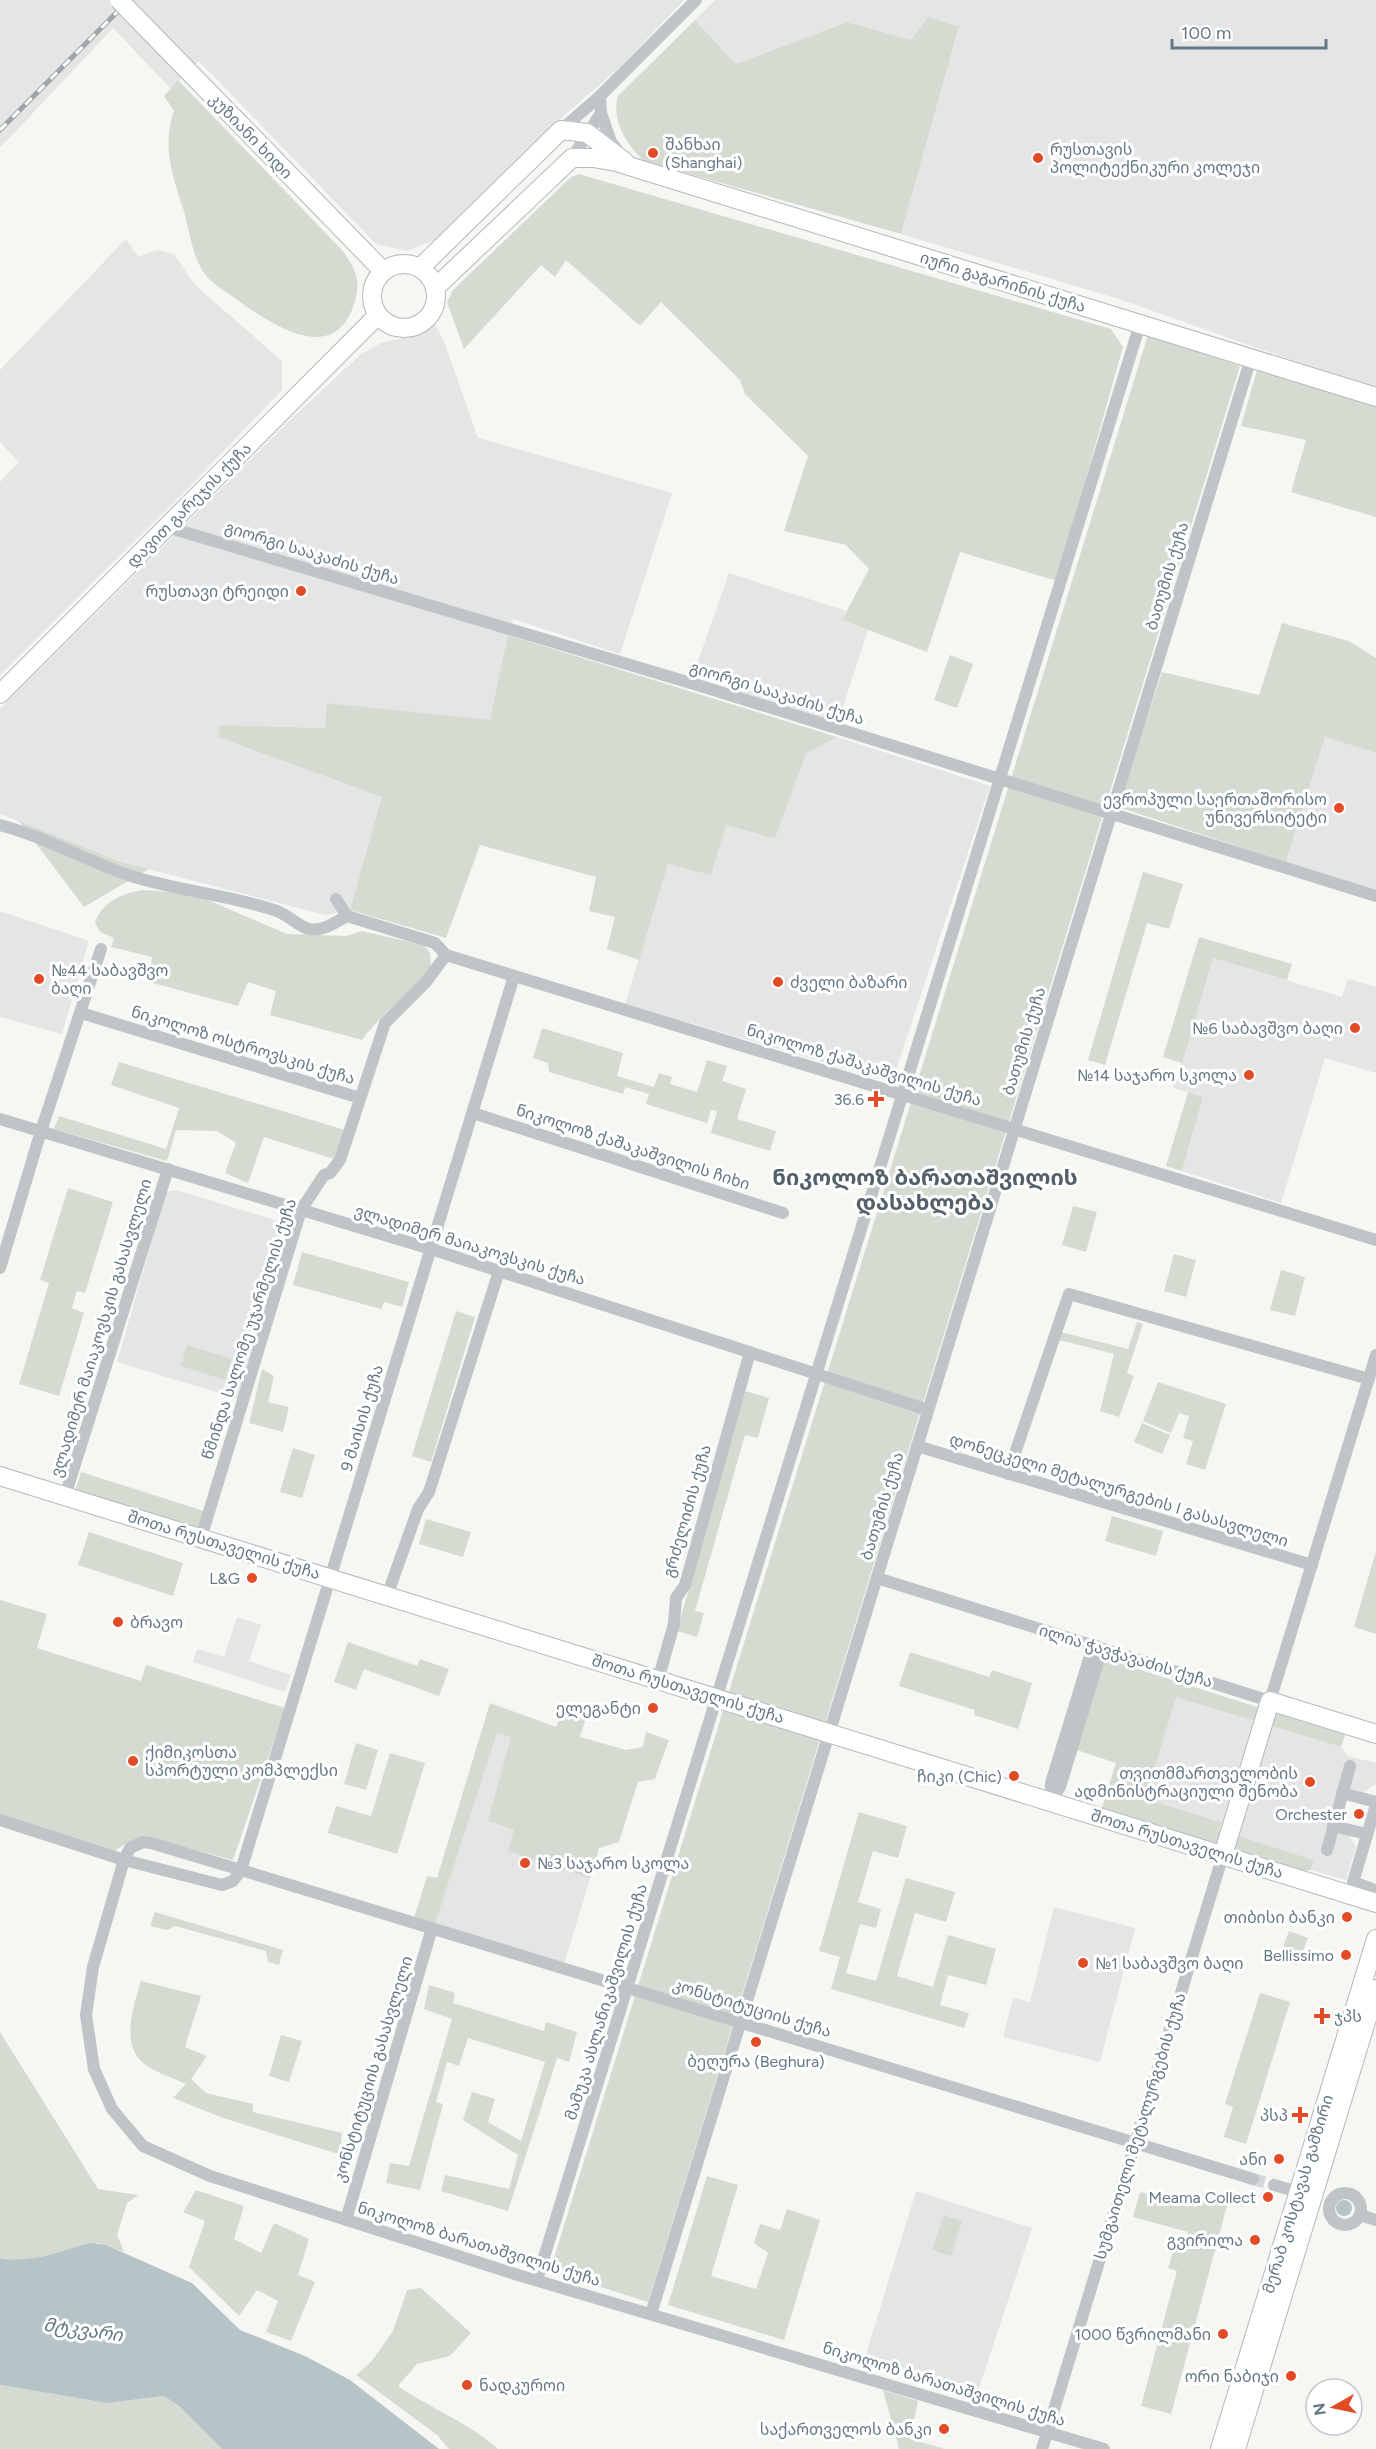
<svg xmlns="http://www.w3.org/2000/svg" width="1376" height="2449" viewBox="0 0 1376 2449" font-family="Figtree,'Noto Sans Georgian',sans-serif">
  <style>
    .built { fill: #e4e5e4 }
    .green { fill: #d6dbd2 }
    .water { fill: #b6c3c7 }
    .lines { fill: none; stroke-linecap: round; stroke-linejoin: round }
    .street-tunnel { stroke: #d2d6d7; stroke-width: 12; stroke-dasharray: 12 6; stroke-linecap: butt }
    .secondary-casing { stroke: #b2b8bc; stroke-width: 20 }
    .street { stroke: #bfc4c7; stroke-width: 12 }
    .secondary { stroke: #fff; stroke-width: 18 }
    .rail-casing { stroke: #9ea6ab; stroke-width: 5 }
    .rail { stroke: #fff; stroke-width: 3; stroke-dasharray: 9; stroke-linecap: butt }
    .secondary-bridge-casing { stroke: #b2b8bc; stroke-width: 20; stroke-linecap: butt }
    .secondary-bridge { stroke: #fff; stroke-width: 18 }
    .poi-dot { fill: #e34b27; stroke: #fff; stroke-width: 2 }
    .labels { text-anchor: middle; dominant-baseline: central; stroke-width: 6; stroke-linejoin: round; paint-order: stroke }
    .street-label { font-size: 16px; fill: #657884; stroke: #fff }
    .poi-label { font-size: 16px; fill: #657884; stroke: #fff; text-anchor: end }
    .water-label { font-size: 18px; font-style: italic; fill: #617980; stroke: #fff }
    .district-label { font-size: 22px; font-weight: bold; fill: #536069; stroke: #fff }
  </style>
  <rect width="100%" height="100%" fill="#f6f6f3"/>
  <g class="built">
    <polygon points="0,0 684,0 621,66 552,126 437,239 407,251 376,244 199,61 171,89 113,28 0,148"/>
    <polygon points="715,0 1376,0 1376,390 1119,299 901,234 959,28 911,40 847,22 736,64 695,20"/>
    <polygon points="126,239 138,257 157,250 174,254 194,284 282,361 282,390 193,483 0,675 0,482 19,462 0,442 0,370"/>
    <polygon points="435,324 445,344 478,438 672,493 620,654 513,619 490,721 327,703 326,728 220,725 218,737 383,797 350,910 325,915 121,862 0,814 0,709 287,423 360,355 381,343 404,338"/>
    <polygon points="729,573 846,611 842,620 868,630 837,725 732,689 726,676 696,667"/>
    <polygon points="837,737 990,786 892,1082 625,1004 668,864 725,825 775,839 806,754"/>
    <polygon points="1325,737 1376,753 1376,890 1286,862"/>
    <polygon points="0,911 89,941 62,1034 0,1017"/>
    <polygon points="1213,958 1342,997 1348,979 1376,987 1376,1073 1325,1058 1281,1203 1182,1171 1203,1097 1173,1088"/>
    <polygon points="176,1190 288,1224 290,1233 239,1399 117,1362 166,1192"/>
    <polygon points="237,1617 261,1625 249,1661 291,1675 285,1692 193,1662 197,1649 224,1657"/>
    <polygon points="1175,1696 1341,1747 1348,1756 1376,1763 1376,1784 1363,1792 1344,1788 1332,1833 1348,1834 1356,1846 1346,1880 1311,1870 1314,1860 1219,1830 1221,1822 1144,1799"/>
    <polygon points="496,1733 624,1767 564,1964 435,1924"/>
    <polygon points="1054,1907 1135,1928 1100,2062 1003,2037 1013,1998 1030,2002"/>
    <polygon points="916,2191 1032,2228 976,2397 863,2364"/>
  </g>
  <g class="green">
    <path d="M928,17L959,27L901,234L644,161C626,144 611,120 618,96L695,20L736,64L847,22L911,40Z"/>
    <path d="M178,80L341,249C357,270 362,282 353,307C332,367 268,322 236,299C226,291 211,284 204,273C192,256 189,228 183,208C172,176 162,144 174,111L164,96Z"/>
    <polygon points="579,174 1111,329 1123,347 1057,581 960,552 927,652 842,620 869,569 846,545 784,531 808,456 745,394 740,380 661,302 640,326 566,260 555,277 541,265 464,349 447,302 453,290 571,177"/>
    <polygon points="1148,335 1240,366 648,2302 550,2271"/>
    <polygon points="1257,370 1376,407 1376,517 1291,492 1306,440 1241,426"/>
    <polygon points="1282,623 1349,641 1376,658 1376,753 1325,737 1286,862 1118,807 1162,672 1259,695"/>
    <polygon points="508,635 837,737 806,754 775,839 726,825 711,875 668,864 639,960 607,949 615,917 589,911 596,877 480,845 446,938 350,910 382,797 218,737 220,725 325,728 327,703 490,720"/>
    <polygon points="950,655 973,664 957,708 934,700"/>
    <polygon points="19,821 121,862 149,869 84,907"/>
    <polygon points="1143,872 1183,884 1169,929 1147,923 1105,1065 1088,1060"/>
    <path d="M143,890L194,894L287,934L347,936L361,931L424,945L430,953L431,967C411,994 382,1012 362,1040L270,1015L276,991L248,982L238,1006L149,982L152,957L111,947L114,938L100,932L95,923C101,902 123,893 143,890Z"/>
    <polygon points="1199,937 1292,964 1287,980 1213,958 1182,1063 1163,1057"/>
    <polygon points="542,1028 623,1053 617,1076 654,1087 659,1073 672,1077 670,1084 697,1092 707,1060 727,1066 722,1081 746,1089 737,1119 776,1131 770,1151 711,1133 717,1111 711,1110 707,1123 646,1104 649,1094 625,1087 623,1094 549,1072 548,1063 533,1058"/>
    <polygon points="119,1062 345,1130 334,1159 264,1137 248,1183 225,1173 236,1143 217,1131 176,1130 167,1161 54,1129 59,1116 166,1149 179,1108 111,1085"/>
    <polygon points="1188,1092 1203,1097 1182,1171 1166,1166"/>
    <polygon points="68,1188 113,1202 85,1293 77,1291 72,1308 84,1313 59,1396 19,1384 49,1283 40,1280"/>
    <polygon points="1073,1206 1097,1212 1086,1252 1062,1245"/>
    <polygon points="302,1252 409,1282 402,1307 384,1302 381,1309 293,1285"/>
    <polygon points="1174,1254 1196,1260 1186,1297 1164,1291"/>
    <polygon points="1281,1270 1305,1277 1295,1316 1270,1310"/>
    <polygon points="456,1311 475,1317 431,1462 412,1456"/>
    <polygon points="1137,1322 1143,1324 1127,1373 1134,1376 1119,1417 1100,1411 1114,1354 1059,1340 1061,1332 1128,1349"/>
    <polygon points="187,1345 232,1359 225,1380 181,1366"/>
    <polygon points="262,1369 274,1376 268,1402 289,1407 283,1432 249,1423"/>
    <polygon points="1158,1382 1226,1404 1205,1470 1186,1464 1193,1441 1183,1438 1189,1416 1179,1413 1171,1433 1143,1421"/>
    <polygon points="745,1391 769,1398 758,1438 745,1435 695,1611 704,1613 697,1637 677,1631"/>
    <polygon points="1142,1423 1170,1435 1162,1454 1134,1442"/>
    <polygon points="293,1448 315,1455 302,1498 280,1492"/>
    <polygon points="81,1472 204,1511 198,1530 75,1491"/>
    <polygon points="1112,1516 1163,1531 1156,1556 1105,1541"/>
    <polygon points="426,1519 471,1532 463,1557 419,1544"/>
    <polygon points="89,1532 183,1563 173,1596 78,1565"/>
    <polygon points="1376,1551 1376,1634 1354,1627"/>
    <polygon points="0,1600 47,1614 37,1648 141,1681 146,1665 285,1708 233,1860 147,1837 127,1843 113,1852 0,1815"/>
    <polygon points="348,1642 417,1666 420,1659 449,1669 439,1696 364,1669 356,1690 334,1682"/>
    <polygon points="910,1652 989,1677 992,1670 1032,1683 1018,1729 974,1715 975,1710 899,1686"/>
    <polygon points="1103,1658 1345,1735 1341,1747 1176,1697 1145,1799 1221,1822 1219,1830 1314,1860 1311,1870 1290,1872 1100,1814 1116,1763 1074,1749"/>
    <polygon points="490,1703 556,1727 562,1711 586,1718 580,1737 626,1750 643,1747 646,1732 669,1740 655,1779 638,1782 619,1842 599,1848 590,1878 508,1851 514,1830 488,1821 511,1737 497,1733 435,1924 414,1918 427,1876 437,1878"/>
    <polygon points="356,1743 378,1750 366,1790 344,1784"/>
    <polygon points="390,1753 425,1763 397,1854 328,1833 336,1806 371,1816"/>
    <polygon points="859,1812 907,1826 898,1858 873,1851 858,1902 881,1909 876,1928 860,1924 846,1973 876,1981 906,1878 955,1892 946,1922 915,1913 897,1976 933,1987 948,1935 996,1949 986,1985 948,1975 940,2005 969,2013 964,2028 831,1989 840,1957 819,1951"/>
    <polygon points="155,1912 283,1950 279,1965 268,1962 266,1951 175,1926 167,1930 150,1926"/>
    <polygon points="1289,1931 1308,1938 1297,1965 1279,1958"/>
    <path d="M141,1981L201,1996L185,2047L207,2056L191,2079L206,2093L253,2104V2112L342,2133L341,2145L352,2149L348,2157L223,2118L173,2098L186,2084C173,2078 154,2072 143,2063C120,2043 134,2005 141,1981Z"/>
    <polygon points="429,1985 455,1993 453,2003 544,2031 546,2022 577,2032 569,2062 557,2058 508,2211 441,2191 445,2175 509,2189 518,2155 463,2120 472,2092 495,2099 488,2122 521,2141 545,2062 468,2038 459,2066 447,2062 436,2102 443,2104 420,2190 386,2183 390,2163 409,2166 452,2019 424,2009"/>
    <polygon points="1260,1993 1290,2002 1246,2144 1224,2137 1233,2107 1225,2104"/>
    <polygon points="0,2032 98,2189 138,2195 127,2203 117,2235 124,2252 98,2243 23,2261 0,2258"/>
    <polygon points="281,2035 302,2041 289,2082 269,2076"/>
    <polygon points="707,2176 738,2185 711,2276 756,2289 768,2253 754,2243 760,2224 780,2230 787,2209 820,2220 784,2340 668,2305"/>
    <polygon points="196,2190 244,2206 234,2239 261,2253 274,2223 309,2239 298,2275 315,2282 291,2341 266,2332 278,2301 257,2290 239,2316 189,2267 205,2221 183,2212"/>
    <polygon points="1140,2192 1196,2207 1199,2195 1228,2202 1171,2414 1141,2406 1177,2271 1168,2268 1176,2242 1184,2244 1188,2232 1133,2217"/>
    <polygon points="944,2215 962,2221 951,2256 932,2250"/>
    <path d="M421,2288L471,2333L450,2356L417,2364L398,2386C431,2409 468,2422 498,2449H449L437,2435L356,2375L371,2362L393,2331L407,2290Z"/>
    <polygon points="0,2385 107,2403 164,2396 179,2406 222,2449 0,2449"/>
    <polygon points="883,2390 918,2401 910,2439 945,2449 899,2449"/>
  </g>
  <g class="water">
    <circle cx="1344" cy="2208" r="8"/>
    <path d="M91,2243L106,2245L192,2283L240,2330L305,2356L350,2380L439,2449H222L179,2406L164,2396L107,2403L0,2385V2258C33,2264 59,2251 91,2243Z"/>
  </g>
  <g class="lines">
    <polyline class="street-tunnel" points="1253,2179 1274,2185"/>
    <g class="secondary-casing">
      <g id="secondary">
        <polyline points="238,122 383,271"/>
        <circle cx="404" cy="296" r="32"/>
        <polyline points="420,268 561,130 587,133 625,162"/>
        <polyline points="435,288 572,158 593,158 616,162 1376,397"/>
        <polyline points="0,694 378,315"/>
        <polyline points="0,1476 1376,1903"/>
        <polyline points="1223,1855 1270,1701 1376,1734"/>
        <polyline points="1220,2449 1376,1939"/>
        <polyline points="1236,2449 1376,1989"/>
      </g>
    </g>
    <g class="street">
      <polyline points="601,113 611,142 618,151"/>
      <polyline points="561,130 600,96 696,0"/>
      <polyline points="572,158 601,113 600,96"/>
      <polyline points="167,527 704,687 1376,896"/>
      <path d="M0,825C46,837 86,861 131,876C179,891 230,895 277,911C288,915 298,926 309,929C322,932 336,922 347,916"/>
      <polyline points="336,899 347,916 435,943 446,955 1376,1240"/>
      <polyline points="514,976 241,1870 1253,2179"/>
      <polyline points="81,1013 360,1098"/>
      <polyline points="473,1113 783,1213"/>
      <polyline points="0,1119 431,1249 928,1410"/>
      <polyline points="0,1268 41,1131 101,949"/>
      <polyline points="917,1446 1312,1565"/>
      <polyline points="1008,1474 1069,1294 1369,1379"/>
      <polyline points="65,1496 168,1169"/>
      <polyline points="201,1538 301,1210 324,1175 330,1173 340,1160 385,1023 426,982 446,955"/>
      <polyline points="877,1578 1270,1701 1376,1355"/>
      <polyline points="387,1596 418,1509 429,1492 499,1271"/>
      <polygon points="1097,1646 1098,1662 1060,1787 1051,1802 1051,1783 1089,1659"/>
      <polyline points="658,1680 674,1624 676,1598 685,1585 750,1352"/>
      <polyline points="1342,1793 1376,1802"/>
      <polyline points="0,1820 124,1860 222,1885 233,1881 241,1870 151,1843 143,1842 130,1848 124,1860 93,1967 86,2015 94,2069 112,2109 143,2146 210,2176 518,2275 1104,2449"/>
      <polyline points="1333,1826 1367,1834"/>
      <polyline points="1327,1850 1350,1766"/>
      <polyline points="1372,1889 1353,1882 1376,1805"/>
      <polyline points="1274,2185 1298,2192"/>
      <circle cx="1345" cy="2209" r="16"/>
      <polyline points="1360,2215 1376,2220"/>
      <polyline points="346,2220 432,1928"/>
      <polyline points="537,2280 1140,324"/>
      <polyline points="651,2314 1251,358"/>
      <polyline points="1042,2449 1223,1855"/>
    </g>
    <use href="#secondary" class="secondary"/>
    <g class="rail-casing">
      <polyline id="rail" points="0,130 129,0"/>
    </g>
    <use href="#rail" class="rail"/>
    <g class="secondary-bridge-casing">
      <polyline id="secondary-bridge" points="119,0 238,122"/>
    </g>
    <use href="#secondary-bridge" class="secondary-bridge"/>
  </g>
  <g class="poi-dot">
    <circle cx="653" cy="153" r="6"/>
    <circle cx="1038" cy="158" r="6"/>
    <circle cx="301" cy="591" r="6"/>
    <circle cx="1339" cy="808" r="6"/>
    <circle cx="39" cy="979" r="6"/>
    <circle cx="778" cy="982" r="6"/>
    <circle cx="1355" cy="1028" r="6"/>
    <circle cx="1249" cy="1075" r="6"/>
    <path d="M873 1090h6v6h6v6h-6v6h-6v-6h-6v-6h6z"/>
    <circle cx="252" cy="1578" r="6"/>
    <circle cx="118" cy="1622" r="6"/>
    <circle cx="653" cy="1708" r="6"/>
    <circle cx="133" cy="1761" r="6"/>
    <circle cx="1014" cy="1776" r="6"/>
    <circle cx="1310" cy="1782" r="6"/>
    <circle cx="1359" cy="1814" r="6"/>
    <circle cx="525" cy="1863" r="6"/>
    <circle cx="1347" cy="1917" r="6"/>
    <circle cx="1346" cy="1955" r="6"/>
    <circle cx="1083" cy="1963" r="6"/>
    <path d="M1319 2007h6v6h6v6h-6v6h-6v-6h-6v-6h6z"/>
    <circle cx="756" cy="2042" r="6"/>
    <path d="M1297 2106h6v6h6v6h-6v6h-6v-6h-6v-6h6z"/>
    <circle cx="1279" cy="2159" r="6"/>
    <circle cx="1268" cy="2197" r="6"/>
    <circle cx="1255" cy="2240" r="6"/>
    <circle cx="1223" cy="2334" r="6"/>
    <circle cx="1291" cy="2376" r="6"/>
    <circle cx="467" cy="2385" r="6"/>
    <circle cx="944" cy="2429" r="6"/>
  </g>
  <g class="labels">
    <g class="street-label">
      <text transform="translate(251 136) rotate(46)">კუზიანი ხიდი</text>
      <text transform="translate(1003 282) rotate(17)">იური გაგარინის ქუჩა</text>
      <text transform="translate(189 505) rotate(-45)">დავით გარეჯის ქუჩა</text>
      <text transform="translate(312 553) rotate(17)">გიორგი სააკაძის ქუჩა</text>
      <text transform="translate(1167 576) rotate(-73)">ბათუმის ქუჩა</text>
      <text transform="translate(777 693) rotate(17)">გიორგი სააკაძის ქუჩა</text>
      <text transform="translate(1024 1041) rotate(-73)">ბათუმის ქუჩა</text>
      <text transform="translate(243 1045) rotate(17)">ნიკოლოზ ოსტროვსკის ქუჩა</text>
      <text transform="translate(864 1065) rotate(17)">ნიკოლოზ ქაშაკაშვილის ქუჩა</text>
      <text transform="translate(633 1147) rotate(18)">ნიკოლოზ ქაშაკაშვილის ჩიხი</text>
      <text transform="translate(470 1245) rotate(17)">ვლადიმერ მაიაკოვსკის ქუჩა</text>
      <text transform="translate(101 1328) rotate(-73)">ვლადიმერ მაიაკოვსკის გასასვლელი</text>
      <text transform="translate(249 1329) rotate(-72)">წმინდა სალომე უჯარმელის ქუჩა</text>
      <text transform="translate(362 1418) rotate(-73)">9 მაისის ქუჩა</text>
      <text transform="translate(1119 1490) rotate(17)">დონეცკელი მეტალურგების I გასასვლელი</text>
      <text transform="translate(882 1506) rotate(-73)">ბათუმის ქუჩა</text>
      <text transform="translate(687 1511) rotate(-74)">გრძელიძის ქუჩა</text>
      <text transform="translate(224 1545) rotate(17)">შოთა რუსთაველის ქუჩა</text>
      <text transform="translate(1126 1656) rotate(17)">ილია ჭავჭავაძის ქუჩა</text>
      <text transform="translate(688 1689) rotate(17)">შოთა რუსთაველის ქუჩა</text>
      <text transform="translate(1187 1844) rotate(17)">შოთა რუსთაველის ქუჩა</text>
      <text transform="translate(606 2002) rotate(-73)">მამუკა ასლანიკაშვილის ქუჩა</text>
      <text transform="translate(752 2008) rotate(17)">კონსტიტუციის ქუჩა</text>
      <text transform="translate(373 2069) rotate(-73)">კონსტიტუციის გასასვლელი</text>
      <text transform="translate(1140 2126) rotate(-73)">სუმგაითელი მეტალურგების ქუჩა</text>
      <text transform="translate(1298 2194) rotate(-73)">მერაბ კოსტავას გამზირი</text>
      <text transform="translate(479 2244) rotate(17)">ნიკოლოზ ბარათაშვილის ქუჩა</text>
      <text transform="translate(944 2384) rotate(17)">ნიკოლოზ ბარათაშვილის ქუჩა</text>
    </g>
    <g class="poi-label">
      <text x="665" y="144" text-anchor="start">შანხაი<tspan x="665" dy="18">(Shanghai)</tspan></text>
      <text x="1050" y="149" text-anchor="start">რუსთავის<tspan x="1050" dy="18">პოლიტექნიკური კოლეჯი</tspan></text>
      <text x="289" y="591">რუსთავი ტრეიდი</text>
      <text x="1327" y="799">ევროპული საერთაშორისო<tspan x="1327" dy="18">უნივერსიტეტი</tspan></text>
      <text x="51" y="970" text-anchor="start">№44 საბავშვო<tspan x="51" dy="18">ბაღი</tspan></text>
      <text x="790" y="982" text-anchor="start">ძველი ბაზარი</text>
      <text x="1343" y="1028">№6 საბავშვო ბაღი</text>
      <text x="1237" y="1075">№14 საჯარო სკოლა</text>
      <text x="864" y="1099">36.6</text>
      <text x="240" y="1578">L&amp;G</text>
      <text x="130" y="1622" text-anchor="start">ბრავო</text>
      <text x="641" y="1708">ელეგანტი</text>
      <text x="145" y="1752" text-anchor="start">ქიმიკოსთა<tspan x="145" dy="18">სპორტული კომპლექსი</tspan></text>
      <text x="1298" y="1773">თვითმმართველობის<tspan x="1298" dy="18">ადმინისტრაციული შენობა</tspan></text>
      <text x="1002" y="1776">ჩიკი (Chic)</text>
      <text x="1347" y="1814">Orchester</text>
      <text x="537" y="1863" text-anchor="start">№3 საჯარო სკოლა</text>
      <text x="1335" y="1917">თიბისი ბანკი</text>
      <text x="1334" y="1955">Bellissimo</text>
      <text x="1095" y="1963" text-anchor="start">№1 საბავშვო ბაღი</text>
      <text x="1334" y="2016" text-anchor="start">ჯპს</text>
      <text x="756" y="2061" text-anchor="middle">ბეღურა (Beghura)</text>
      <text x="1288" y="2115">პსპ</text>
      <text x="1267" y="2159">ანი</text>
      <text x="1256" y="2197">Meama Collect</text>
      <text x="1243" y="2240">გვირილა</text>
      <text x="1211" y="2334">1000 წვრილმანი</text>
      <text x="1279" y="2376">ორი ნაბიჯი</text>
      <text x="479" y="2385" text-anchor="start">ნადკუროი</text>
      <text x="932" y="2429">საქართველოს ბანკი</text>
    </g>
    <g class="water-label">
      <text transform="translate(83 2330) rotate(8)">მტკვარი</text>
    </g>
    <g class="district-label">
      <text x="925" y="1177">ნიკოლოზ ბარათაშვილის<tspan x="925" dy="25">დასახლება</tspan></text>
    </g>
  </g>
  <g transform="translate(1334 2407) rotate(261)"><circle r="28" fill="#ffffff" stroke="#c1c9ce" stroke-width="1.5"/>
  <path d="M0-4.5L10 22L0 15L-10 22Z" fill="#e34b27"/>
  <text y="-9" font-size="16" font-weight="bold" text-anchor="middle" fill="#657884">N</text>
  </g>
  <path d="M1172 39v9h154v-9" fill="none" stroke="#657884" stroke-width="3"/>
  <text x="1181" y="39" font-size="18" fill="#657884" stroke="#ffffff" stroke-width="4.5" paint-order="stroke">100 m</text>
</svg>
